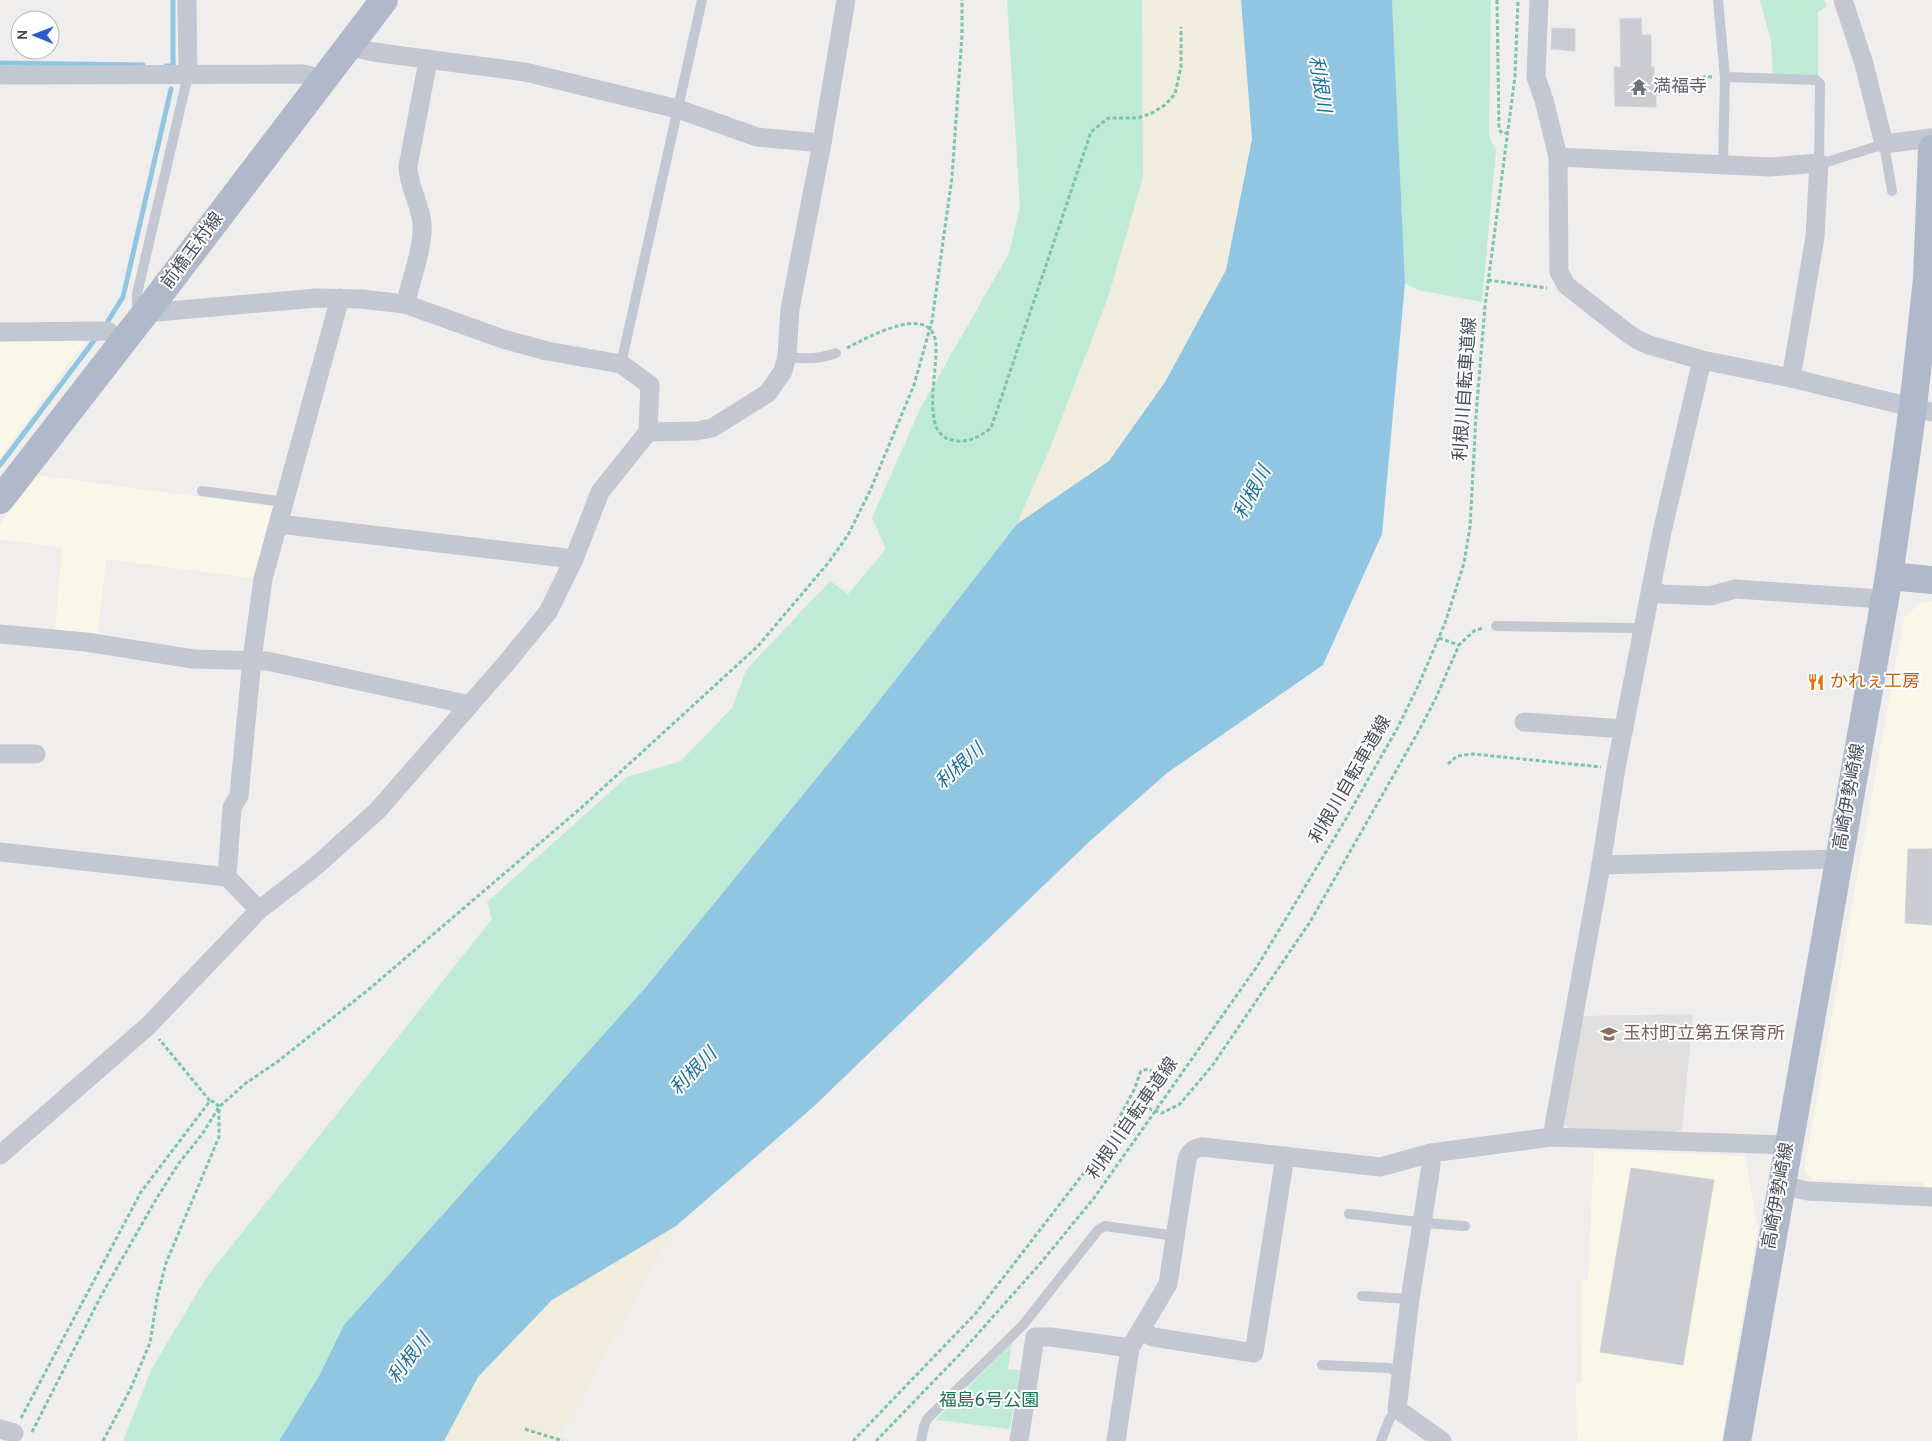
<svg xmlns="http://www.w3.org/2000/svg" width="1932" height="1441" viewBox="0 0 1932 1441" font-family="Overpass,'Noto Sans JP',sans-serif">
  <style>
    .commercial { fill: #f9f7e7 }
    .education { fill: #e0dfde }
    .green { fill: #bfead5 }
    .sand { fill: #f0eddf }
    .water { fill: #90c6e2 }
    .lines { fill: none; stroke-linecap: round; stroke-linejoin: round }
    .stream { stroke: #90c6e2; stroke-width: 5 }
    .building { fill: #caccd1; stroke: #d2d3d8 }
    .path { stroke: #7bc4a9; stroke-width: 3; stroke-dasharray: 4 2.5; stroke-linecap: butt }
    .lane { stroke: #c2c7d1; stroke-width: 10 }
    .street { stroke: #c2c7d1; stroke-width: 19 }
    .primary { stroke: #afb9c9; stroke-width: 28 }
    .labels { text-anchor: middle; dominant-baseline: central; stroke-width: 4; stroke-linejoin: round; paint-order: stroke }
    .worship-label { font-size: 18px; fill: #5b616d; stroke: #fff; text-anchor: start }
    .street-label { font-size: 18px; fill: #474e58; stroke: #fff }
    .food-label { font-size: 18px; fill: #c56008; stroke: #fff; text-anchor: start }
    .education-label { font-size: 18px; fill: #785e54; stroke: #fff; text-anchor: start }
    .park-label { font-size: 18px; fill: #207254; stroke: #fff }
    .water-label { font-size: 19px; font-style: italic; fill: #1a6d99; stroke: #fff }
  </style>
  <rect width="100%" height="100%" fill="#f0eded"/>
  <g class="commercial">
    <polygon points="0,341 86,341 0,458"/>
    <polygon points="37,475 275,507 257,579 106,559 98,635 55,630 62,548 0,539 0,524"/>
    <polygon points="1922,602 1932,602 1932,1191 1928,1191 1922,1182 1814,1180 1804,1170 1904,617"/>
    <polygon points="1594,1150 1745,1156 1758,1229 1721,1441 1577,1441 1576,1383 1582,1382 1581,1280 1588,1279"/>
  </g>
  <polygon class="education" points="1693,1014 1682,1129 1671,1134 1585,1134 1561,1124 1580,1016"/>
  <g class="green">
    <polygon points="1007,0 1142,0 1142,7 1143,178 1108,298 1051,446 1017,524 864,720 645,988 344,1325 319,1376 279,1441 123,1441 152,1368 206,1278 492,919 487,902 627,777 681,761 732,708 746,670 830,581 848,594 886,549 872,518 920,409 1009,253 1020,206"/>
    <polygon points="1392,0 1491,0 1489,133 1491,142 1496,150 1482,302 1418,290 1405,283"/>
    <polygon points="1760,0 1824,0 1827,6 1818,12 1818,76 1773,76 1771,41"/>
    <polygon points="1012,1343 1008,1369 1020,1370 1010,1429 936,1420"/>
  </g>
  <g class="sand">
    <polygon points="1142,0 1241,0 1252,139 1226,270 1165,382 1109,461 1017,524 1051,446 1108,298 1143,178"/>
    <polygon points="676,1226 558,1441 444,1441 478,1377 552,1300"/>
  </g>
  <polygon class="water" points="1241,0 1392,0 1405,283 1382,534 1323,665 1167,773 1090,841 812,1108 676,1226 552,1300 478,1377 444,1441 279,1441 319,1376 344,1325 645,988 864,720 1017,524 1109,461 1165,382 1226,270 1252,139"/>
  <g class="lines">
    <g class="stream">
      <polyline points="0,63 143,65"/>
      <polyline points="166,66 173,66 173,0"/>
      <polyline points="108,321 123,297 171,89"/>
      <polyline points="0,465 96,338"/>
    </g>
  </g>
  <g class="building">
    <polygon points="1641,18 1642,35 1651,35 1651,67 1654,67 1654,78 1661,78 1661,95 1656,95 1656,107 1615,106 1614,67 1621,67 1620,19"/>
    <polygon points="1552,28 1575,29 1575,51 1551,49"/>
    <polygon points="1908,849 1932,849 1932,925 1905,923"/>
    <polygon points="1631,1168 1714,1180 1683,1365 1600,1352"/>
  </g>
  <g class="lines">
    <g class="path">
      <polyline points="1497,0 1499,129 1502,133 1507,133"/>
      <polyline points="1662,86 1700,86 1704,77 1712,77"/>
      <polyline points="1488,280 1547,288"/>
      <path d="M847,348C870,336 937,299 936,349C936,373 930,395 934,418C935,428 941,438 952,440C967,444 979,437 991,428L1091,132L1108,118H1138L1152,113L1165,105L1175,94L1181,67V27"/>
      <polyline points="1439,638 1459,645"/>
      <polyline points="1448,764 1457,756 1473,754 1601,767"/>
      <polyline points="21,1418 141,1192 210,1101 159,1039"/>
      <polyline points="525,1429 563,1441"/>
      <polyline points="32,1432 102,1294 158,1196 179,1163 203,1133 219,1107 246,1083 277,1062 368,990 581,808 758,646 829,562 848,535 870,491 914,385 932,321 952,177 962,35 962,0"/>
      <polyline points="103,1441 130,1390 150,1343 157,1298 166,1263 219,1137 219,1107 215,1102 210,1101"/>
      <polyline points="853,1441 976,1313 1103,1148 1134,1090 1141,1071 1148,1069 1157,1074 1147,1101 1147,1108 1162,1113 1180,1104 1212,1066 1310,922 1417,734 1435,700 1459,645 1474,631 1483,628"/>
      <polyline points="876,1441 959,1355 1039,1265 1094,1198 1258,965 1344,822 1398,727 1419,684 1445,623 1455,592 1464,563 1470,527 1476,416 1485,306 1515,76 1518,0"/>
    </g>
    <g class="lane">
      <polyline points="1718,0 1725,77 1723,164"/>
      <polyline points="1725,77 1816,80 1820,84 1819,163 1830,161 1884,144 1892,191"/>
      <polyline points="146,309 137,305 137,294 188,75"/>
      <path d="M787,356C804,360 820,359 836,353"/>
      <polyline points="621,364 702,0"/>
      <polyline points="202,491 285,502"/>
      <polyline points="1496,626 1631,628 1643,629"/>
      <path d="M1349,1214C1388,1218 1426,1224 1465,1226"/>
      <polyline points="1362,1296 1410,1299"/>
      <polyline points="1322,1365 1389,1368 1400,1373"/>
      <polyline points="921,1441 924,1426 927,1419 1023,1325 1098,1230 1105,1226 1176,1236"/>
      <polyline points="1381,1441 1389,1420 1397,1409"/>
    </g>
    <g class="street">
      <polyline points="187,0 188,75"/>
      <polyline points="1539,0 1536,77 1544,100 1558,157 1559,272 1566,285 1626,332 1638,340 1649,345 1702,360 1791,378 1932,412"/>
      <polyline points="1843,0 1864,64 1884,144 1932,138"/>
      <polyline points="351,43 356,48 373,52 525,72 678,109 757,137 822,143"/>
      <polyline points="0,75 303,74 323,79"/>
      <polyline points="1558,157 1770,167 1819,163 1815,237 1791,378"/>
      <path d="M405,304C411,282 424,244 422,223C420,203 408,186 408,166L428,61"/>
      <polyline points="0,332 107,331 123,341"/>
      <polyline points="648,432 696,431 712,428 768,393 783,371 787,356 790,309 822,143 846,0"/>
      <polyline points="279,524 574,559"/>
      <polyline points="1651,590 1662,594 1710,596 1735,589 1868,598 1884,602"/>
      <polyline points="0,634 86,642 193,659 267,661 470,705"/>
      <polyline points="1524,722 1624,729"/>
      <polyline points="0,754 36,754"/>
      <polyline points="0,852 227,877 259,910"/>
      <polyline points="1601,865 1839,859"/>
      <polyline points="227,877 232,807 239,796 252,659 263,579 340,298"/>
      <polyline points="1552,1137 1601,865 1616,768 1643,629 1662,532 1702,360"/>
      <polyline points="1431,1153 1431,1166 1410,1299 1397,1409 1442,1441"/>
      <polyline points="0,1155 148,1026 259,910 316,866 378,810 508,661 548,612 574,559 600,492 648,432 650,385 621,364 547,351 503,339 405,304 361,299 317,298 157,312 148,310"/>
      <polyline points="1781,1185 1808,1191 1932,1197"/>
      <polyline points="1141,1331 1153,1337 1254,1353 1285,1156"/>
      <polyline points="0,1429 14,1433"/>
      <polyline points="1019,1441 1035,1337 1051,1337 1130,1348"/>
      <path d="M1116,1441L1130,1348L1168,1284L1187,1159C1190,1151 1194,1148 1202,1147L1380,1167L1431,1153L1552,1137L1788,1145"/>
    </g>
    <g class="primary">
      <polyline points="0,500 163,290 384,0"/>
      <polyline points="1889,576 1932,580"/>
      <polyline points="1737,1441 1889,576 1913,407 1927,279 1932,149"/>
    </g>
  </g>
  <defs>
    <g id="temple-bare" transform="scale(1.35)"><path d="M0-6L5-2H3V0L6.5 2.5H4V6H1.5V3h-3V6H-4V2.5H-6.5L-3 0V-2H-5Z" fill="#6b7280" stroke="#fff" stroke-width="2.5" paint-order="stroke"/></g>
    <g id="restaurant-bare" transform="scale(1.35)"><path d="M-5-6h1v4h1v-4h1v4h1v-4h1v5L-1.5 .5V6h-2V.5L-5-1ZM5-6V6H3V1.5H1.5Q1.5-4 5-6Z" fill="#e8710a" stroke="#fff" stroke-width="2.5" paint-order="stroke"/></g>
    <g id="school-bare" transform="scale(1.35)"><path d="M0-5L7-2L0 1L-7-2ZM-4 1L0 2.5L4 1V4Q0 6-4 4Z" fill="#8d6e63" stroke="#fff" stroke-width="2.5" paint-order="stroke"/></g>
  </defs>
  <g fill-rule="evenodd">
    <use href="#temple-bare" x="1639" y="87"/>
    <use href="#restaurant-bare" x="1816" y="682"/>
    <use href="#school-bare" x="1609" y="1034"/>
  </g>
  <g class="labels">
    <g class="worship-label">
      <text x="1653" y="87">満福寺</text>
    </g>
    <g class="street-label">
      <text transform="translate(193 251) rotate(-53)">前橋玉村線</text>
      <text transform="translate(1466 389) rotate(-86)">利根川自転車道線</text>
      <text transform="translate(1351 780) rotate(-60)">利根川自転車道線</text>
      <text transform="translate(1850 797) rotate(-80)">高崎伊勢崎線</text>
      <text transform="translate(1133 1119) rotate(-55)">利根川自転車道線</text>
      <text transform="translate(1779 1196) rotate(-80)">高崎伊勢崎線</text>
    </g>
    <g class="food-label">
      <text x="1830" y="682">かれぇ工房</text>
    </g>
    <g class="education-label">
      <text x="1623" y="1034">玉村町立第五保育所</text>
    </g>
    <g class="park-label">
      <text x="989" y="1401">福島6号公園</text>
    </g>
    <g class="water-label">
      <text transform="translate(1319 84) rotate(81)">利根川</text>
      <text transform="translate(1253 493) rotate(-62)">利根川</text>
      <text transform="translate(960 767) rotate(-42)">利根川</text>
      <text transform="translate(694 1072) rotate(-46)">利根川</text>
      <text transform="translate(410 1359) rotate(-53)">利根川</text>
    </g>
  </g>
  <g transform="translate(35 35) rotate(271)"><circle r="24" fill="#ffffff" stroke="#b5b8bc"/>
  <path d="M0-4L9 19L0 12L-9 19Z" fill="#2b5ccc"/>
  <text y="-8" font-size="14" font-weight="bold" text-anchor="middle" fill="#474e58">N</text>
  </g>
</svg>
